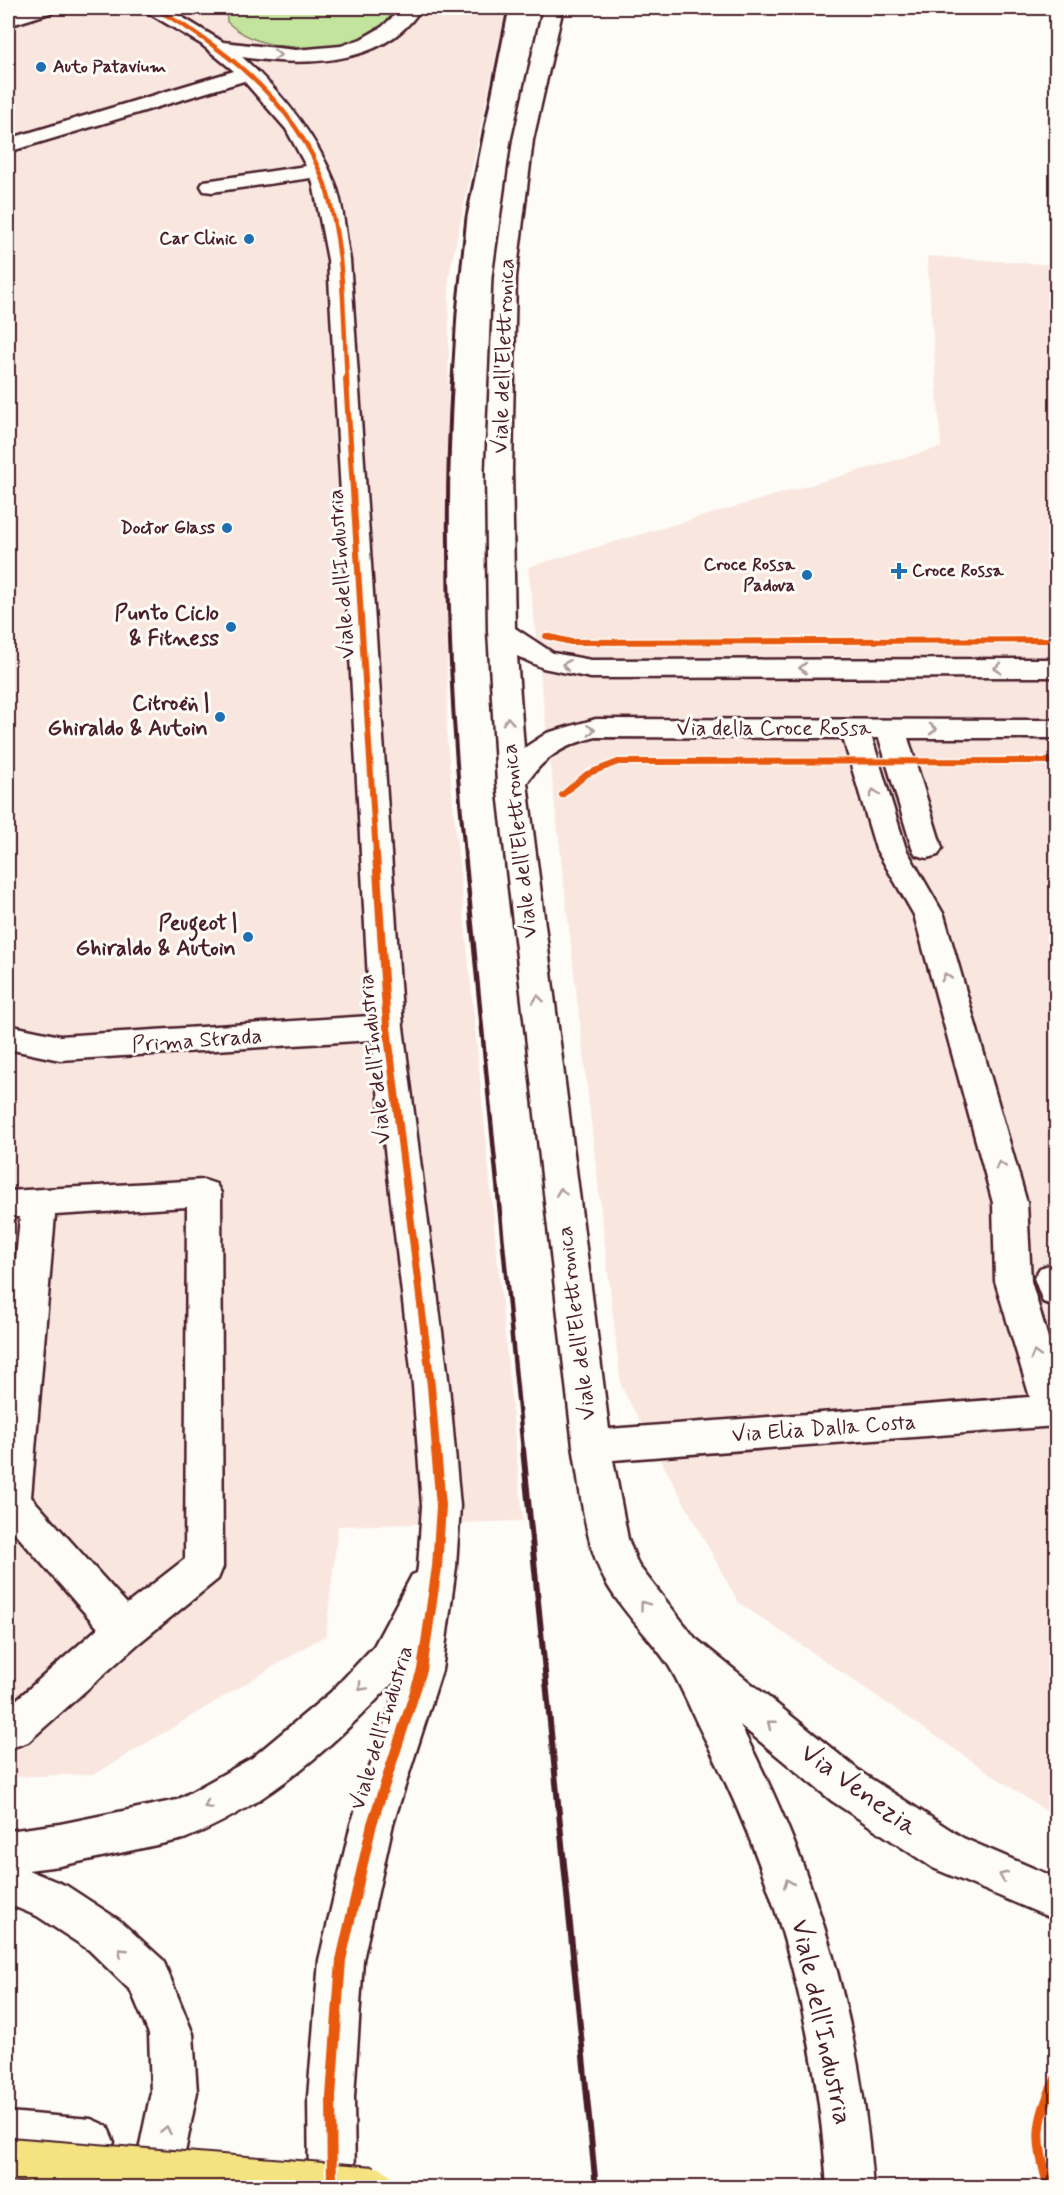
<svg xmlns="http://www.w3.org/2000/svg" width="1064" height="2195" viewBox="0 0 1064 2195" font-family="Mynerve,sans-serif">
  <style>
    .built { fill: #f9e7df }
    .green { fill: #c2e49d; stroke: #868264; stroke-width: 1.5 }
    .lines { fill: none; stroke-linecap: round; stroke-linejoin: round }
    .minor-casing { stroke: #4a1f2b; stroke-width: 5 }
    .minor { fill: #fdfcf7; fill-rule: evenodd }
    .rail-far3 { stroke: #4a1f2b; stroke-width: 3 }
    .rail-far2 { stroke: #4a1f2b; stroke-width: 4 }
    .rail-far1 { stroke: #4a1f2b; stroke-width: 4.5 }
    .rail { stroke: #4a1f2b; stroke-width: 6 }
    .major-bridge-casing { stroke: #4a1f2b; stroke-width: 46; stroke-linecap: butt }
    .major-bridge { stroke: #f5e382; stroke-width: 42 }
    .cycleway-far3-casing { stroke: #fdfcf7; stroke-width: 7 }
    .cycleway-far2-casing { stroke: #fdfcf7; stroke-width: 9 }
    .cycleway-far1-casing { stroke: #fdfcf7; stroke-width: 11 }
    .cycleway-casing { stroke: #fdfcf7; stroke-width: 14 }
    .cycleway-far3 { stroke: #e8590c; stroke-width: 4.5 }
    .cycleway-far2 { stroke: #e8590c; stroke-width: 6 }
    .cycleway-far1 { stroke: #e8590c; stroke-width: 8 }
    .cycleway { stroke: #e8590c; stroke-width: 10 }
    .oneway { stroke: #ac999b }
    .poi-dot { fill: #1f6fb2; stroke: #fdfcf7; stroke-width: 2 }
    .labels { text-anchor: middle; dominant-baseline: central; stroke-width: 6; stroke-linejoin: round; paint-order: stroke }
    .far-poi-label { font-size: 18px; font-weight: bold; fill: #4a1f2b; stroke: #fdfcf7; text-anchor: end }
    .street-label { font-size: 22px; fill: #4a1f2b; stroke: #fdfcf7 }
    .poi-label { font-size: 22px; font-weight: bold; fill: #4a1f2b; stroke: #fdfcf7; text-anchor: end }
    .near-street-label { font-size: 27px; fill: #4a1f2b; stroke: #fdfcf7 }
  </style>
  <rect width="100%" height="100%" fill="#fdfcf7"/>
  <filter id="ink" filterUnits="userSpaceOnUse"><feTurbulence type="fractalNoise" baseFrequency=".0167" numOctaves="2"/><feDisplacementMap in="SourceGraphic" scale="12" xChannelSelector="R" yChannelSelector="G"/><feConvolveMatrix kernelMatrix="1 2 1 2 8 2 1 2 1" color-interpolation-filters="sRGB"/></filter>
  <g filter="url(#ink)">
    <g class="built">
      <polygon points="8,8 506,8 449,276 447,740 523,1521 338,1526 326,1635 95,1774 8,1777"/>
      <polygon points="927,256 1056,265 1056,1818 738,1602 621,1386 528,567 941,447"/>
    </g>
    <path class="green" d="M226,8H399C386,48 312,51 276,45C258,42 240,34 227,22Z"/>
    <g class="lines">
      <g class="minor-casing">
        <g id="minor">
          <polygon points="28,8 56,8 53,12 8,26 8,14"/>
          <path d="M145,8H167L223,42L296,50L341,46L361,39L382,27L398,12V8H416L418,13C380,67 300,66 242,57C281,92 315,133 335,183C344,207 345,235 350,260L403,1027L449,1386L460,1506L456,1567L442,1670L393,1824L363,1960L354,2097L355,2188H309L308,2097L319,1960L351,1824L401,1674C339,1741 270,1805 184,1839L60,1866L28,1870L67,1886L119,1920L163,1960L193,2034L197,2092L178,2188H131L151,2092L149,2034L131,1991L89,1950L37,1916L8,1904V1831L60,1824L177,1800L252,1758L331,1692L374,1646L412,1575L417,1573L418,1567L422,1506L413,1386L372,1040L60,1060L8,1049V1025L60,1036L370,1016L328,260L313,183L311,178L212,192L204,191L201,186L204,181L212,180L306,166L286,129L244,81L8,152V139L234,71L201,44L147,12Z"/>
          <path d="M543,8H563L533,140L516,277L512,470L515,628L553,653L591,660L1056,659V677L591,678L543,668L517,656L524,748L547,733L596,719L1056,720V738H908L942,848L938,855L927,858L916,855L912,848L879,738H872L906,849L944,915L1027,1203L1031,1281L1056,1365V1426L613,1460L628,1539L638,1565L695,1638L862,1773L963,1838L1056,1878V1920L933,1868L832,1801L740,1725C817,1873 861,2021 873,2188H827C817,2026 777,1883 705,1739C693,1716 683,1689 669,1666C651,1638 625,1615 608,1586C584,1545 581,1492 573,1446L497,783L488,631L486,470L494,277L513,140ZM596,737L843,738L876,849L914,915L993,1203L995,1281L1030,1397L609,1429L527,783C543,757 566,744 596,737Z"/>
          <path d="M204,1180L216,1184L221,1193L223,1567L218,1579L139,1643L28,1742L8,1749V1707L98,1628L8,1525V1346L20,1217H8V1191ZM187,1207L185,1559L127,1604L31,1497L55,1215Z"/>
          <polygon points="1052,1264 1056,1265 1056,1306 1043,1302 1034,1278 1040,1268"/>
          <polygon points="8,2112 91,2119 107,2126 114,2142 107,2158 91,2165 8,2158"/>
        </g>
      </g>
      <use href="#minor" class="minor"/>
      <polyline class="rail-far3" points="452,380 456,313 466,217 508,8"/>
      <path class="rail-far2" d="M452,379C443,537 449,697 465,855"/>
      <polyline class="rail-far1" points="465,854 523,1450"/>
      <polyline class="rail" points="523,1449 596,2188"/>
      <g class="major-bridge-casing">
        <polyline id="major-bridge" points="8,2159 373,2188"/>
      </g>
      <use href="#major-bridge" class="major-bridge"/>
      <g class="cycleway-far3-casing">
        <path id="cycleway-far3" d="M154,8C226,48 297,104 325,185C345,245 343,318 347,380"/>
      </g>
      <g class="cycleway-far2-casing">
        <g id="cycleway-far2">
          <polyline points="346,379 376,855"/>
          <polyline points="546,636 571,642 1056,640"/>
          <polyline points="562,795 587,774 618,762 1056,761"/>
        </g>
      </g>
      <g class="cycleway-far1-casing">
        <polyline id="cycleway-far1" points="376,854 387,1027 431,1386 436,1450"/>
      </g>
      <g class="cycleway-casing">
        <g id="cycleway">
          <polyline points="332,2188 331,2097 341,1960 372,1824 422,1670 437,1567 441,1506 436,1449"/>
          <path d="M1049,2188C1036,2140 1034,2124 1056,2079"/>
        </g>
      </g>
      <use href="#cycleway-far3" class="cycleway-far3"/>
      <use href="#cycleway-far2" class="cycleway-far2"/>
      <use href="#cycleway-far1" class="cycleway-far1"/>
      <use href="#cycleway" class="cycleway"/>
    </g>
    <defs><path id="oneway-chevron" d="M-2-3.5L2.5 0L-2 3.5" fill="none" stroke-width="1.6" stroke-linecap="round" stroke-linejoin="round" transform="scale(1.5)"/></defs>
    <g class="oneway">
      <use href="#oneway-chevron" transform="translate(277 55) rotate(2)"/>
      <use href="#oneway-chevron" transform="translate(566 665) rotate(-170)"/>
      <use href="#oneway-chevron" transform="translate(803 668) rotate(180)"/>
      <use href="#oneway-chevron" transform="translate(998 668) rotate(180)"/>
      <use href="#oneway-chevron" transform="translate(508 721) rotate(-94)"/>
      <use href="#oneway-chevron" transform="translate(933 729)"/>
      <use href="#oneway-chevron" transform="translate(591 730) rotate(-8)"/>
      <use href="#oneway-chevron" transform="translate(874 793) rotate(-107)"/>
      <use href="#oneway-chevron" transform="translate(946 977) rotate(-106)"/>
      <use href="#oneway-chevron" transform="translate(538 999) rotate(-97)"/>
      <use href="#oneway-chevron" transform="translate(1000 1165) rotate(-105)"/>
      <use href="#oneway-chevron" transform="translate(561 1192) rotate(-97)"/>
      <use href="#oneway-chevron" transform="translate(1035 1355) rotate(-106)"/>
      <use href="#oneway-chevron" transform="translate(644 1605) rotate(-126)"/>
      <use href="#oneway-chevron" transform="translate(362 1687) rotate(133)"/>
      <use href="#oneway-chevron" transform="translate(771 1724) rotate(-141)"/>
      <use href="#oneway-chevron" transform="translate(208 1805) rotate(151)"/>
      <use href="#oneway-chevron" transform="translate(1003 1876) rotate(-157)"/>
      <use href="#oneway-chevron" transform="translate(788 1883) rotate(-111)"/>
      <use href="#oneway-chevron" transform="translate(122 1952) rotate(-137)"/>
      <use href="#oneway-chevron" transform="translate(166 2130) rotate(-78)"/>
    </g>
  </g>
  <g class="poi-dot">
    <circle cx="41" cy="67" r="6"/>
    <circle cx="249" cy="239" r="6"/>
    <circle cx="227" cy="528" r="6"/>
    <path d="M896 562h6v6h6v6h-6v6h-6v-6h-6v-6h6z"/>
    <circle cx="807" cy="575" r="6"/>
    <circle cx="231" cy="627" r="6"/>
    <circle cx="220" cy="717" r="6"/>
    <circle cx="248" cy="937" r="6"/>
  </g>
  <g class="labels">
    <g class="far-poi-label">
      <text x="53" y="67" text-anchor="start">Auto Patavium</text>
      <text x="237" y="239">Car Clinic</text>
      <text x="215" y="528">Doctor Glass</text>
      <text x="795" y="565">Croce Rossa<tspan x="795" dy="21">Padova</tspan></text>
      <text x="912" y="571" text-anchor="start">Croce Rossa</text>
    </g>
    <g class="street-label">
      <text transform="translate(504 356) rotate(-88)">Viale dell'Elettronica</text>
      <text transform="translate(342 574) rotate(-94)">Viale dell'Industria</text>
      <text x="774" y="729">Via della Croce Rossa</text>
      <text transform="translate(520 841) rotate(-96)">Viale dell'Elettronica</text>
      <text transform="translate(197 1041) rotate(-4)">Prima Strada</text>
      <text transform="translate(375 1059) rotate(-96)">Viale dell'Industria</text>
      <text transform="translate(577 1323) rotate(-97)">Viale dell'Elettronica</text>
      <text transform="translate(824 1429) rotate(-4)">Via Elia Dalla Costa</text>
      <text transform="translate(382 1728) rotate(-73)">Viale dell'Industria</text>
    </g>
    <g class="poi-label">
      <text x="219" y="614">Punto Ciclo<tspan x="219" dy="25">&amp; Fitness</tspan></text>
      <text x="208" y="704">Citroën |<tspan x="208" dy="25">Ghiraldo &amp; Autoin</tspan></text>
      <text x="236" y="924">Peugeot |<tspan x="236" dy="25">Ghiraldo &amp; Autoin</tspan></text>
    </g>
    <g class="near-street-label">
      <text transform="translate(859 1790) rotate(36)">Via Venezia</text>
      <text transform="translate(821 2022) rotate(78)">Viale dell'Industria</text>
    </g>
  </g>
  <rect width="1064" height="2195" fill="none" stroke="#fdfcf7" stroke-width="30"/>
  <rect x="15" y="15" width="1034" height="2165" fill="none" stroke="#4a1f2b" stroke-width="2" filter="url(#ink)"/>
</svg>
